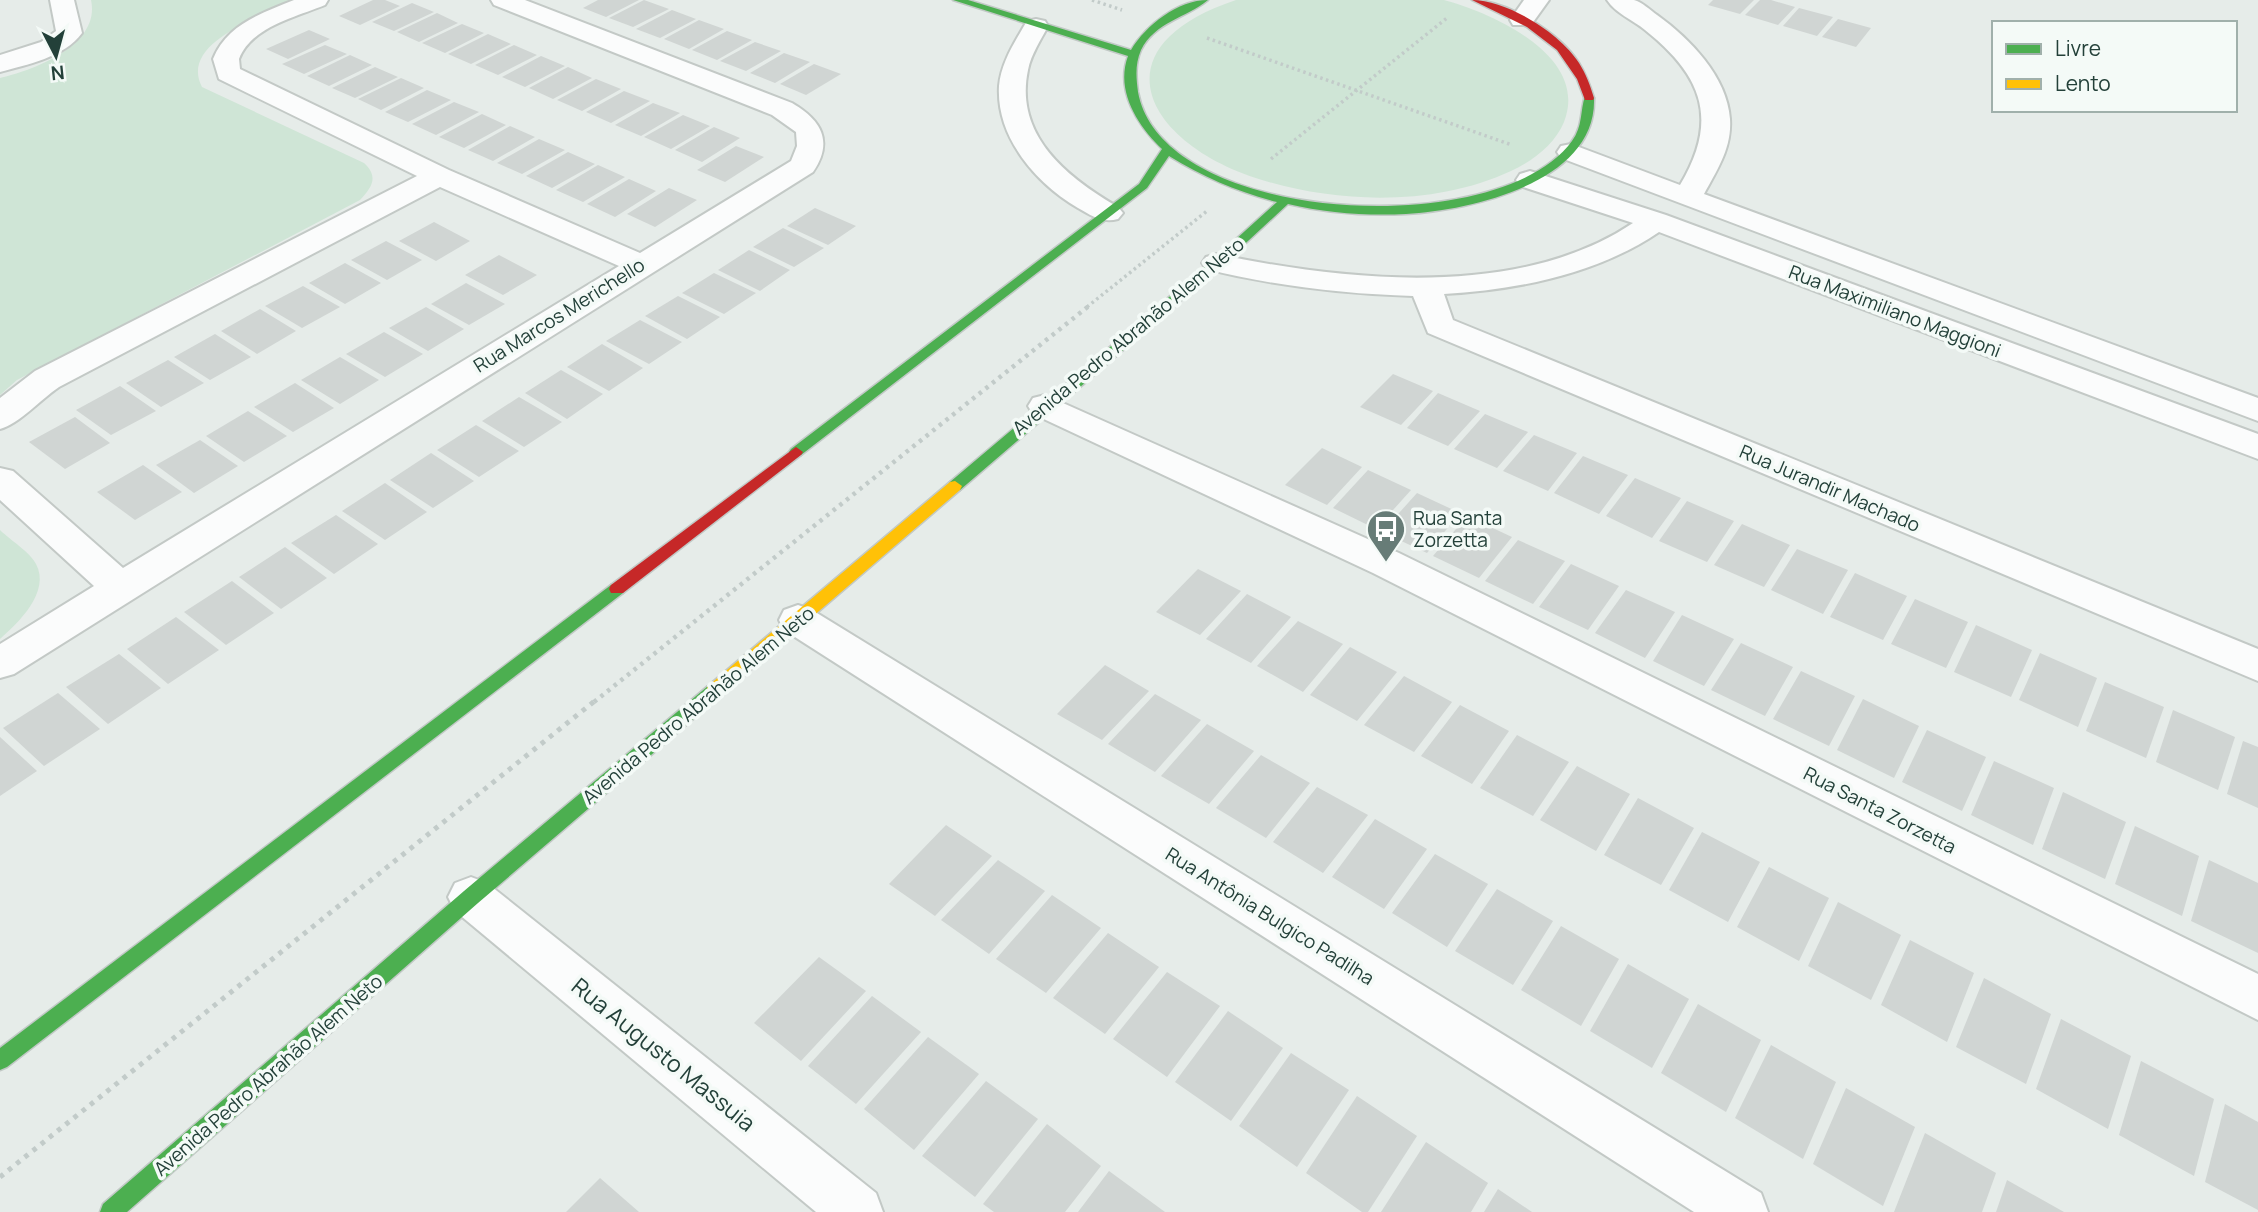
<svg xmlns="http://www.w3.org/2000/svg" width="2258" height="1212" viewBox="0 0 2258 1212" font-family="Manrope,sans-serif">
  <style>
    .green { fill: #cfe5d6 }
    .building { fill: #d0d5d3 }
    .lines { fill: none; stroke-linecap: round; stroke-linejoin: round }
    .street-casing { stroke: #c3c9c6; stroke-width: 4 }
    .fast-casing { stroke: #c2c9c6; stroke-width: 3 }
    .slow-casing { stroke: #c2c9c6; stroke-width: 3 }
    .jam-casing { stroke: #c2c9c6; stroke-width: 3 }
    .path-far2 { stroke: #c2cbc9; stroke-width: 3.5; stroke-dasharray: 2.5 3.5; stroke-linecap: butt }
    .path-far1 { stroke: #c2cbc9; stroke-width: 4.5; stroke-dasharray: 3.5 5; stroke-linecap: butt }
    .path { stroke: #c2cbc9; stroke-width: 5; stroke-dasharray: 4.5 6; stroke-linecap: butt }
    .street { fill: #fbfcfc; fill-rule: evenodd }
    .fast { fill: #4caf50; fill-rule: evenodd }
    .slow { fill: #ffc107; fill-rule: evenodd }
    .jam { fill: #c62828; fill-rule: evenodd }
    .labels { text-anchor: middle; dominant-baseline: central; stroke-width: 7; stroke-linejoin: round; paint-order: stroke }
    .street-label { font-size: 19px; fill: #234039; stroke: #f4faf7 }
    .poi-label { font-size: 19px; fill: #234039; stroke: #f4faf7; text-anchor: start }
    .near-street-label { font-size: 23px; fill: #234039; stroke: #f4faf7 }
  </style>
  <rect width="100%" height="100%" fill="#e6ece9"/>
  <g class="green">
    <path d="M91,0H298C267,15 178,41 202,87L364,163C379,177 372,187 360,200L17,380L0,395V78C34,70 101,45 91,0Z"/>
    <path d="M1236,0H1444C1492,13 1590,56 1564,122C1555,144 1533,161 1511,171C1436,206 1340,204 1262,180C1147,145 1092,48 1236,0Z"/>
    <path d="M0,530C10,540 30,552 36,564C51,592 18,623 0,639Z"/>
  </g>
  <g class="building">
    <polygon points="373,0 385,0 400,6 360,25 339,16"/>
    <polygon points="598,0 639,0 606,17 583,8"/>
    <polygon points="644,0 669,9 633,27 609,18"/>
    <polygon points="1713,0 1754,0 1740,14 1708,5"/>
    <polygon points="1760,0 1771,0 1795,7 1778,25 1745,15"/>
    <polygon points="412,3 434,12 394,31 372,22"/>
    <polygon points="1799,8 1833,17 1817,36 1783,26"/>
    <polygon points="672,10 696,19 660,38 636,29"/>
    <polygon points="437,13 458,23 419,42 397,32"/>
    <polygon points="1838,19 1871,28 1856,47 1822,37"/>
    <polygon points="699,20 724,29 689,49 664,39"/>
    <polygon points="462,24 484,33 445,53 422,43"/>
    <polygon points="309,30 330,39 288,59 266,49"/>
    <polygon points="727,31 752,40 717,60 692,50"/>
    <polygon points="488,34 511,44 471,64 448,54"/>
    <polygon points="755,42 781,51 746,71 720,61"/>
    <polygon points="325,45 347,54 304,74 282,64"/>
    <polygon points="514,45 537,55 498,75 475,65"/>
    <polygon points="784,53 810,62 775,83 750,73"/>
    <polygon points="350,55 372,65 329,86 307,76"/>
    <polygon points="541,56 565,66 525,87 502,77"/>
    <polygon points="814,64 841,74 806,95 780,84"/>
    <polygon points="375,67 398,77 355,98 332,88"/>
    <polygon points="568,67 592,78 553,99 529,88"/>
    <polygon points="401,78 424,88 381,110 358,99"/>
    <polygon points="596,79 621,89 582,111 557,100"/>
    <polygon points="427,90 451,100 408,122 385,112"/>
    <polygon points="624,91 650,101 611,123 586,112"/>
    <polygon points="454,102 479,112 436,135 412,124"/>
    <polygon points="653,103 680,113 641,136 615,125"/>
    <polygon points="482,114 506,125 464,148 439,137"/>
    <polygon points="683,115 710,126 671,149 644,137"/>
    <polygon points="510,126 535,137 493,161 468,150"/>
    <polygon points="714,127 740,138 702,162 675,150"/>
    <polygon points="539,139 565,150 522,174 497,163"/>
    <polygon points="736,146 764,157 725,182 697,170"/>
    <polygon points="568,152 595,164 552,188 526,176"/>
    <polygon points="598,165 625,177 583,202 556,190"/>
    <polygon points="629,179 656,191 615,217 587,204"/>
    <polygon points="669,188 697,200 655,227 627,214"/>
    <polygon points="815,208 856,226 828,245 787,226"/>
    <polygon points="434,222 470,241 436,261 399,241"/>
    <polygon points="783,228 824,248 794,267 753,247"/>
    <polygon points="386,241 422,260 387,280 351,260"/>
    <polygon points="749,250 790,270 760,291 718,270"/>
    <polygon points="499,255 537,275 503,295 465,275"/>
    <polygon points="345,263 381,283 345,304 309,283"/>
    <polygon points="714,273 756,293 724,314 682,293"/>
    <polygon points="466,283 505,304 469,325 431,304"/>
    <polygon points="303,286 340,307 302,328 265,306"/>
    <polygon points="678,296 720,317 687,339 645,316"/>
    <polygon points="426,307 464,329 428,351 389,328"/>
    <polygon points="260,309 296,331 257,354 221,331"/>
    <polygon points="640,320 682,342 649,364 606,341"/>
    <polygon points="384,332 423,354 385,377 346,354"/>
    <polygon points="215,334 251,357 210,380 174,357"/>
    <polygon points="602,344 643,368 609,391 567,367"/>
    <polygon points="340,357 379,380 340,404 301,380"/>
    <polygon points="168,360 204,383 161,407 126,383"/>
    <polygon points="561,370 603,394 567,419 525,393"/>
    <polygon points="1393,374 1433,391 1401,425 1360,407"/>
    <polygon points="295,383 334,408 293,432 254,407"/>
    <polygon points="120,386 156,411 111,435 76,410"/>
    <polygon points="1438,393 1480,411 1448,446 1407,428"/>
    <polygon points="519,397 562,422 524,447 482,421"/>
    <polygon points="248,411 287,436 244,462 206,436"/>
    <polygon points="1485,414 1528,432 1497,468 1454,449"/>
    <polygon points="75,417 110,443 65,469 29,442"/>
    <polygon points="476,425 519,451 479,477 437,450"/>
    <polygon points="1534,435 1577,453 1548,491 1503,471"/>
    <polygon points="200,440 238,466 194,493 156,465"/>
    <polygon points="1322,448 1362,467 1327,505 1285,485"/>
    <polygon points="431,453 474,481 433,508 390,480"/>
    <polygon points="1583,456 1628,475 1599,514 1554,493"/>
    <polygon points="143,465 182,492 135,520 97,492"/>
    <polygon points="1368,470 1411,490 1376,529 1333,508"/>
    <polygon points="1635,478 1681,498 1652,538 1606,516"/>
    <polygon points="385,483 427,512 385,540 342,511"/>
    <polygon points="1417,493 1460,513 1427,553 1382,532"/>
    <polygon points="1687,501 1734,521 1707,562 1659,541"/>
    <polygon points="336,515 378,544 334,574 291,543"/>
    <polygon points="1467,516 1512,537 1479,578 1433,556"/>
    <polygon points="1742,524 1790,545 1764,587 1714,565"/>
    <polygon points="1518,540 1565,561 1533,604 1485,581"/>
    <polygon points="285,547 327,578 281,609 239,577"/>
    <polygon points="1797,549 1848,570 1823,614 1771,590"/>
    <polygon points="1571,564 1619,586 1588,630 1539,607"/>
    <polygon points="1198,569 1241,591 1200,635 1156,612"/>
    <polygon points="1855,573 1907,596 1883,640 1830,617"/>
    <polygon points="232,581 274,613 226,645 184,612"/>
    <polygon points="1626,590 1675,612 1645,658 1595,633"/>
    <polygon points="1247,594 1291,617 1251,663 1206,639"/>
    <polygon points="1915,599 1968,622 1946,668 1891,644"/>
    <polygon points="1682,615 1734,639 1704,686 1653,661"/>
    <polygon points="176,617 219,650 168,684 127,649"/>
    <polygon points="1298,621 1343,644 1303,692 1257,666"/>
    <polygon points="1976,625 2032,650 2011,697 1954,672"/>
    <polygon points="1741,643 1793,667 1765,716 1711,690"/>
    <polygon points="1350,647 1397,672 1357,721 1310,695"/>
    <polygon points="2040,653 2097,678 2078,727 2019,700"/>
    <polygon points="119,654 161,688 108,724 66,687"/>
    <polygon points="1105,665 1149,691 1102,740 1057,714"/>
    <polygon points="1801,671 1855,696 1829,746 1773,719"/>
    <polygon points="1404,676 1452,702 1414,752 1364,725"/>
    <polygon points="2105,682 2164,707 2146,758 2086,731"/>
    <polygon points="58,693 100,729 44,766 3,728"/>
    <polygon points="1155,694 1201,720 1155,772 1108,744"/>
    <polygon points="1863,699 1919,726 1894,778 1837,750"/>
    <polygon points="1460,705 1509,731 1472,784 1421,756"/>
    <polygon points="2173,710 2235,737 2218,790 2156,762"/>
    <polygon points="1207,724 1254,751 1209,804 1161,776"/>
    <polygon points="1927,730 1986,757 1962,811 1902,782"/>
    <polygon points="1517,735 1569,762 1533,816 1480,788"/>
    <polygon points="0,737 37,771 0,796"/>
    <polygon points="2243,741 2258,747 2258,808 2227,794"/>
    <polygon points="1261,755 1310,783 1266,838 1216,808"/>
    <polygon points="1994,761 2054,788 2033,845 1971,815"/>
    <polygon points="1577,766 1630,794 1596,851 1540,820"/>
    <polygon points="1317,787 1368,815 1323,873 1273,842"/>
    <polygon points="2063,792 2126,822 2105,879 2042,849"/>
    <polygon points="1638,798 1694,828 1661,885 1604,855"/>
    <polygon points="1375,819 1427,849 1384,909 1332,877"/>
    <polygon points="946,825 992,856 935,916 889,884"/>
    <polygon points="2135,826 2199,856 2182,916 2115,884"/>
    <polygon points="1702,832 1760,862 1728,922 1669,890"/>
    <polygon points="1435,854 1488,884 1447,947 1392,913"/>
    <polygon points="998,860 1045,891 989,954 941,920"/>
    <polygon points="2209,860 2258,883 2258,953 2191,921"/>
    <polygon points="1769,867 1829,898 1799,961 1737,927"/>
    <polygon points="1497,889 1553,921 1513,985 1455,951"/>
    <polygon points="1052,895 1101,928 1046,993 996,959"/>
    <polygon points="1838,902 1901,935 1871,1000 1808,966"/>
    <polygon points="1561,926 1619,959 1581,1026 1521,990"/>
    <polygon points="1108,933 1159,967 1105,1034 1053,998"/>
    <polygon points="1910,940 1974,973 1947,1042 1881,1005"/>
    <polygon points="819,957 866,991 801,1061 754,1023"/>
    <polygon points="1628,964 1689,999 1652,1068 1590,1031"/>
    <polygon points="1167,972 1220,1006 1167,1077 1113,1039"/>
    <polygon points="1984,978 2051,1014 2026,1084 1956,1047"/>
    <polygon points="872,996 921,1032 856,1104 808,1066"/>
    <polygon points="1698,1004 1761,1040 1726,1112 1661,1073"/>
    <polygon points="1228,1011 1283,1048 1231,1121 1175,1082"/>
    <polygon points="2061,1019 2131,1056 2108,1129 2036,1089"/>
    <polygon points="928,1037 979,1074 914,1150 864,1109"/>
    <polygon points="1771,1045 1836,1082 1803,1159 1735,1118"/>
    <polygon points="1291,1053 1349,1090 1297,1167 1239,1126"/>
    <polygon points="2141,1061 2214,1099 2194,1176 2119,1135"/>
    <polygon points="986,1081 1038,1119 975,1197 922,1156"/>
    <polygon points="1846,1088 1915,1127 1883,1206 1813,1164"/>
    <polygon points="1357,1096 1417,1136 1368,1212 1362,1212 1306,1173"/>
    <polygon points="2225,1104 2258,1122 2258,1210 2205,1182"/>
    <polygon points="1047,1124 1101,1166 1065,1212 994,1212 983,1204"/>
    <polygon points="1925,1133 1996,1173 1982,1212 1894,1212"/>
    <polygon points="1426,1142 1488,1183 1471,1212 1381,1212"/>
    <polygon points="1109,1171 1165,1212 1078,1212"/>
    <polygon points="600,1178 639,1212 566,1212"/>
    <polygon points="2007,1180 2064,1212 1996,1212"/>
    <polygon points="1498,1189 1532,1212 1484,1212"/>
  </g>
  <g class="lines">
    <g class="street-casing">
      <g id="street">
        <path d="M50,0H74L82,33C65,57 26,65 0,72V55L41,42L56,31Z"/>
        <path d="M294,0H328L325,5C296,17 251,27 239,59L240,69L449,170L640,253L791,161L797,146L796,132L772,115L494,5L491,0H525L792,103C821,120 834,141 813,172L14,674L0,678V644L94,586L0,500V468L13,471L123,568L619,266L440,187L59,387C41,399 19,424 0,429V398L35,371L417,176L219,79L213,59C227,24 262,13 294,0Z"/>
        <polygon points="1524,0 1549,0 1531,25 1513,25 1510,20"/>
        <path d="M1607,0C1615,0 1626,0 1634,0C1642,2 1650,10 1657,15C1689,38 1727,76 1730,119C1732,148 1717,170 1704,194L2258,398V421L1561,158L1557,152L1561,146L1571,144L1680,185C1719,120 1703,76 1645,30C1633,20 1615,13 1607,0Z"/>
        <path d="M1036,19L1045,21L1048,26C1041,40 1031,54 1028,70C1014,136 1068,178 1118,207L1123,213L1118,219C1102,223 1092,216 1078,208C1037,184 996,138 999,86C1001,64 1013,45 1024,26L1027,21Z"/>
        <path d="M1530,171L1666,215L2258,434V459L1659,232C1597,274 1517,290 1444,294L1453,320L2258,649V681L1428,333L1413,296C1343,294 1275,286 1206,269L1202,263L1206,257L1217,254C1345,281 1518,300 1633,223L1520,186L1516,180L1520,174Z"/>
        <polygon points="1045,395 1399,553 2258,974 2258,1020 1373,573 1033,414 1028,406 1033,398"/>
        <polygon points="798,605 812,610 1761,1193 1768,1212 1694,1212 784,630 779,620 784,610"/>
        <polygon points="471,877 487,883 876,1193 883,1212 816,1212 455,911 448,897 455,883"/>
      </g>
    </g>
    <g class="fast-casing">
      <g id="fast">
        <path d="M953,0H968L1131,50C1146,25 1178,0 1208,0C1186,18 1155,22 1141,50C1135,64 1136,77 1138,92C1162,225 1499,242 1572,141C1583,126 1580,111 1585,96L1594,98C1597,182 1472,210 1406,214C1367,216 1326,213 1288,204L1221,266L960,490L955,491L948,486L950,482L1213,260L1277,202C1238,192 1203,177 1169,156L1147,188L801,455H791L789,452L791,449L1139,184L1162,149C1138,126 1115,91 1128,56Z"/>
        <polygon points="617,583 625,589 623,593 7,1067 0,1070 0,1048 611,585"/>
        <polygon points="714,685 720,686 722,691 720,696 478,903 127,1212 100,1212 103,1204 464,891 708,686"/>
      </g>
    </g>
    <g class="slow-casing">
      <polygon id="slow" points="955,481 962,486 960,490 720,696 708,696 706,691 708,686 950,482"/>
    </g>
    <g class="jam-casing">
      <g id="jam">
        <path d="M1472,0C1507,0 1560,33 1579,63C1586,74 1590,85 1594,98L1593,100H1585L1577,79L1557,50L1527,27Z"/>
        <polygon points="796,447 803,452 801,455 623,593 611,593 609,589 611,585"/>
      </g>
    </g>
    <g class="path-far2">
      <polyline points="1092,0 1122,10"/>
      <polyline points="1207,38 1512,145"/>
      <polyline points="1271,159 1447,18"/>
      <polyline points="1087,307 1207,211"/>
    </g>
    <polyline class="path-far1" points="594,702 1090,305"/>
    <polyline class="path" points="0,1177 596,700"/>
    <use href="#street" class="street"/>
    <use href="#fast" class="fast"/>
    <use href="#slow" class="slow"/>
    <use href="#jam" class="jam"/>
  </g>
  <defs>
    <g id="bus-pin" transform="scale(2.0125)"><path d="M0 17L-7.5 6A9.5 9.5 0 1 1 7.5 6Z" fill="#677c77" stroke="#f4faf7"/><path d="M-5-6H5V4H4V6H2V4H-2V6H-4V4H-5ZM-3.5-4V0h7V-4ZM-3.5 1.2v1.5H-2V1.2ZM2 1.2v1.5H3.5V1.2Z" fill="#fff"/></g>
  </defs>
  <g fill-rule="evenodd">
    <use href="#bus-pin" x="1386" y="529"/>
  </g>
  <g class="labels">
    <g class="street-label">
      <text transform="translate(1895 311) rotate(21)">Rua Maximiliano Maggioni</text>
      <text transform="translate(559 315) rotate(-32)">Rua Marcos Merichello</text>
      <text transform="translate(1128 336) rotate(-40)">Avenida Pedro Abrahão Alem Neto</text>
      <text transform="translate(1830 488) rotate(23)">Rua Jurandir Machado</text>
      <text transform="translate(698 705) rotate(-40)">Avenida Pedro Abrahão Alem Neto</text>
      <text transform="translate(1880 810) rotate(27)">Rua Santa Zorzetta</text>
      <text transform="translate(1270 916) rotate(32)">Rua Antônia Bulgico Padilha</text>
      <text transform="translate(268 1075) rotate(-41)">Avenida Pedro Abrahão Alem Neto</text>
    </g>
    <g class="poi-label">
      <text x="1413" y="518">Rua Santa<tspan x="1413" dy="22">Zorzetta</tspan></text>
    </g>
    <g class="near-street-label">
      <text transform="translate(664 1054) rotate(39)">Rua Augusto Massuia</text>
    </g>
  </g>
  <rect x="1992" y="21" width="245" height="91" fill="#f4faf7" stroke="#a0b0ab" stroke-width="2"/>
  <rect x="2006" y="44" width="35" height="10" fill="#4caf50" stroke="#a0b0ab" stroke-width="2"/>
  <text x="2055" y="56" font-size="21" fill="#234039">Livre</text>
  <rect x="2006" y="79" width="35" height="10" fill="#ffc107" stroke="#a0b0ab" stroke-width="2"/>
  <text x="2055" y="91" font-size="21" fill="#234039">Lento</text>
  <g transform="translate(56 56) rotate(174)" stroke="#f4faf7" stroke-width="5" paint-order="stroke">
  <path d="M0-5L12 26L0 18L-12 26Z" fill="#234039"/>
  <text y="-10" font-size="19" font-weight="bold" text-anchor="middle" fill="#234039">N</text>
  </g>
</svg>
